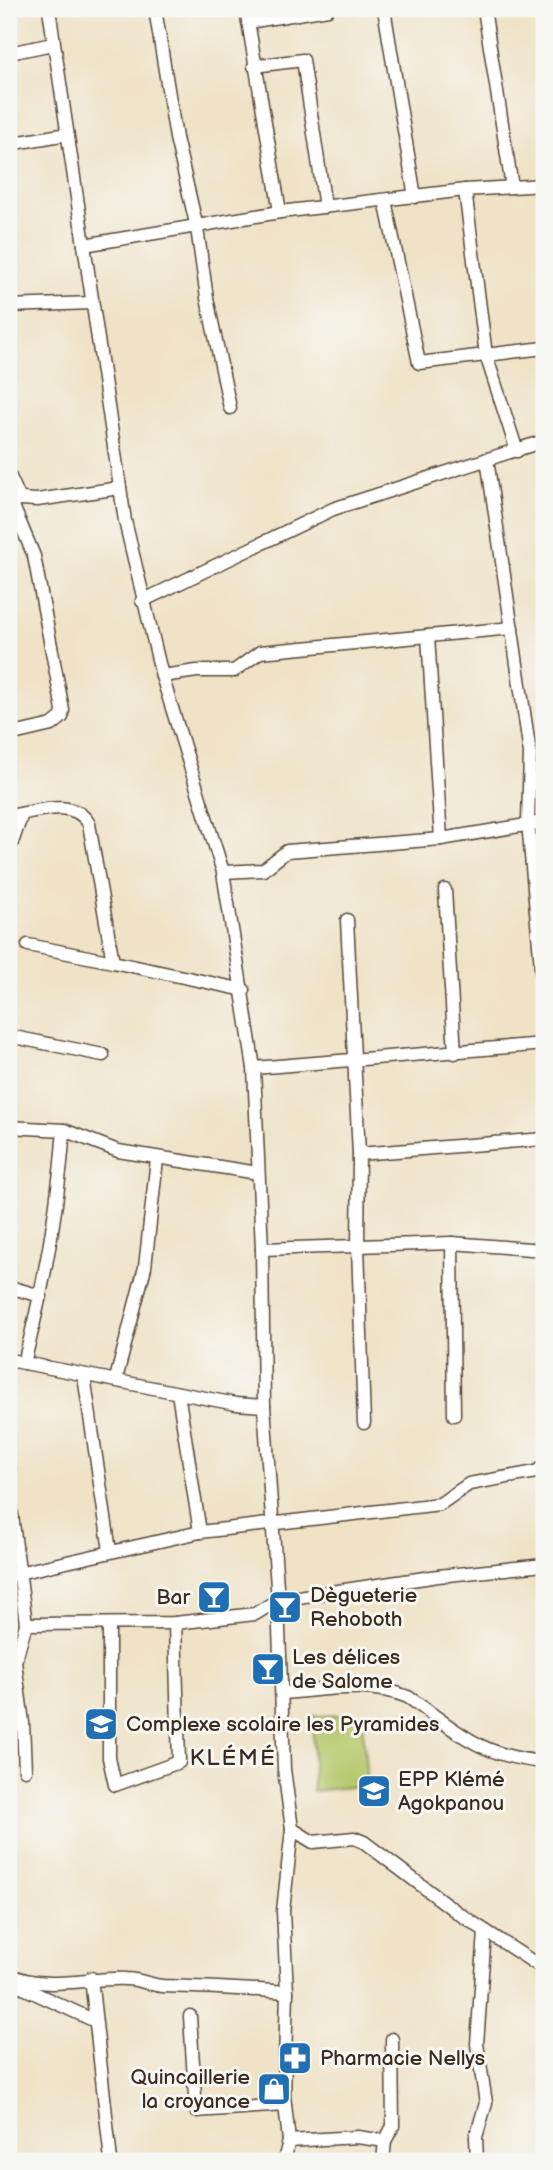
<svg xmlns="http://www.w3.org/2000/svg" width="553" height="2170" viewBox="0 0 553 2170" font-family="'Balsamiq Sans',sans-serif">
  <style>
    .green { fill: #b6c86c; stroke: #787945; stroke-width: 2 }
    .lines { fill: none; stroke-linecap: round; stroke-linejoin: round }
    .minor-casing { stroke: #564637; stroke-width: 15 }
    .minor { stroke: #fff; stroke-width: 12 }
    .labels { text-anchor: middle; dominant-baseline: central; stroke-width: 6; stroke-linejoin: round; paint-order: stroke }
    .poi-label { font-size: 21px; fill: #3b2a1e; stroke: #f6f6f2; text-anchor: start }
    .neighbourhood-label { font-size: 23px; letter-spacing: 2px; fill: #3b2a1e; stroke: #f6f6f2 }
  </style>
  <rect width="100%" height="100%" fill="#f6f6f2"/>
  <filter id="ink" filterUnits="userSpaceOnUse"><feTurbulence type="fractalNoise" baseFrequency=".0143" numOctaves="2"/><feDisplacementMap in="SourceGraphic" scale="14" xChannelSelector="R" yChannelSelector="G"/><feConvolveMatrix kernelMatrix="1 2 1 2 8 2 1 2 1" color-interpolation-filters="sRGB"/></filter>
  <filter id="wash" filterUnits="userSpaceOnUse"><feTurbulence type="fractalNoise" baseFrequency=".00686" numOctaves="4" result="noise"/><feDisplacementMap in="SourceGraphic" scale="28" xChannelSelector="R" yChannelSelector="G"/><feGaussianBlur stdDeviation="1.57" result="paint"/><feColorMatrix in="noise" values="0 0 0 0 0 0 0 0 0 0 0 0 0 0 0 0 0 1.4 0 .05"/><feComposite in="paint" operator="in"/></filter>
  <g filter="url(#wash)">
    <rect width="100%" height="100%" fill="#efe2c6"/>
    <polygon class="green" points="362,1715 367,1785 313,1791 313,1716"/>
  </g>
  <g filter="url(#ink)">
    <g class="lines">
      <g class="minor-casing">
        <g id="minor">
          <polyline points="49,9 125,521 162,676 223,872 254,1068 262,1249 264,1406 278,1600 284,1769 292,1829 283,1911 287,1992 284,2095 289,2141 284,2161"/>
          <polyline points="155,9 176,138 197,228 207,298 230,408"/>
          <polyline points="246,9 280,212"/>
          <polyline points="384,9 415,197"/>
          <polyline points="484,9 512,187"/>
          <polyline points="248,22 328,9"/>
          <polyline points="9,53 53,44"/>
          <polyline points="254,66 303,60 325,207"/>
          <polyline points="9,144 67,134"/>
          <polyline points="465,190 486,355 517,451"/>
          <polyline points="385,200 419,363 544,348"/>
          <polyline points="84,245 280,212 465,190 544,185"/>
          <polyline points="9,306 92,303"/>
          <polyline points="487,459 530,753 528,822 544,1000"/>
          <polyline points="9,475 20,499 37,500 120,488"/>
          <polyline points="142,601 333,509 544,441"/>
          <polyline points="428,636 441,839"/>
          <polyline points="162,676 197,671 234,671 260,652 512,628"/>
          <polyline points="9,735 52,725 62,717 63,710 34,556 13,506"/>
          <path d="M9,816C35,812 74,797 89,824L113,962L244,990"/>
          <polyline points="9,851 22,814"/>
          <polyline points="223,872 263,870 287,851 441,839 544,822"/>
          <polyline points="445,890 455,1053"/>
          <polyline points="347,920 359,1154 358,1246 364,1423"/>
          <polyline points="28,945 113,962"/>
          <polyline points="9,1036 103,1055"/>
          <polyline points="254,1068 544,1044"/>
          <polyline points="9,1127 64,1130 118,1151 258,1173"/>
          <polyline points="359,1154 544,1139"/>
          <polyline points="452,1243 454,1415"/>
          <polyline points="262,1249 452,1243 544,1250"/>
          <polyline points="9,1287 41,1296"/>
          <polyline points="9,1360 236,1404 264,1406"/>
          <path d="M24,1363C44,1286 58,1209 64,1130"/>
          <polyline points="84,1376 110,1551"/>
          <polyline points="116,1379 145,1267 157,1159"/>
          <polyline points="178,1393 200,1532"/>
          <polyline points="9,1467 10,1492"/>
          <polyline points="9,1492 26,1624 15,1662 9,1668"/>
          <polyline points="9,1575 200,1532 440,1504 469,1484 536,1472 544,1466"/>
          <polyline points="26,1624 175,1623 255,1614 278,1600 438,1576 544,1565"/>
          <polyline points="109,1624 109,1758 115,1785 179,1762 175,1623"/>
          <polyline points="15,1662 23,1723 25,1770"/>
          <path d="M282,1693C323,1690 369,1681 408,1697C460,1733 479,1756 544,1762"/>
          <polyline points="292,1829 313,1842 354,1838 364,1842 458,1913 544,1969"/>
          <path d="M9,1974C44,1992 89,1977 126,1979C139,1979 151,1985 163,1986C205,1987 246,1989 287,1992"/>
          <polyline points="91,1978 111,2161"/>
          <polyline points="12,1979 15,1984 95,2021"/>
          <polyline points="190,2016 196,2111 285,2105"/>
          <polyline points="289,2141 357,2137 385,2141"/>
          <polyline points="383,2161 385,2141 393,2126 392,2039"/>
          <polyline points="477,2161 476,2137 486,2103 477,2044 485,1932"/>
        </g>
      </g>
      <use href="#minor" class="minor"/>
    </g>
  </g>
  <defs>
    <g id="bar-square" transform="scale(1.75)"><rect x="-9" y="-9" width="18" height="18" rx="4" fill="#1f6fb2" stroke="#f6f6f2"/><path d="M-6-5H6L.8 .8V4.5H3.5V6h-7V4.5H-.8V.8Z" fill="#fff"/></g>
    <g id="school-square" transform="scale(1.75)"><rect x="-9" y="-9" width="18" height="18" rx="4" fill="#1f6fb2" stroke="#f6f6f2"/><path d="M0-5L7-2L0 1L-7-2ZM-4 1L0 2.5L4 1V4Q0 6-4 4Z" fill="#fff"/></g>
    <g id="pharmacy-square" transform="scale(1.75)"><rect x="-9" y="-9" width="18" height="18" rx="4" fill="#1f6fb2" stroke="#f6f6f2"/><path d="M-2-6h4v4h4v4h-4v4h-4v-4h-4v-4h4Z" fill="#fff"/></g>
    <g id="shop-square" transform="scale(1.75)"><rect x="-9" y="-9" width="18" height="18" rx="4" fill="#1f6fb2" stroke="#f6f6f2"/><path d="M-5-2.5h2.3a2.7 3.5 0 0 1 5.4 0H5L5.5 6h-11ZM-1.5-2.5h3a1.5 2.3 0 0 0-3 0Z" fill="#fff"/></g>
  </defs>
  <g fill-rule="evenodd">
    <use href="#bar-square" x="214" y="1597"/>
    <use href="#bar-square" x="285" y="1607"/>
    <use href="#bar-square" x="268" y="1669"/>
    <use href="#school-square" x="101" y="1724"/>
    <use href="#school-square" x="374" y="1791"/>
    <use href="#pharmacy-square" x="295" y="2058"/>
    <use href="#shop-square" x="274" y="2089"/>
  </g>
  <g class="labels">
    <g class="poi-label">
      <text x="310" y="1595">Dègueterie<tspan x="310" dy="24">Rehoboth</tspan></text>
      <text x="190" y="1597" text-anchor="end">Bar</text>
      <text x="292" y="1657">Les délices<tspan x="292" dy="24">de Salome</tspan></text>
      <text x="126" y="1724">Complexe scolaire les Pyramides</text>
      <text x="398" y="1779">EPP Klémé<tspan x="398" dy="24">Agokpanou</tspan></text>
      <text x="320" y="2058">Pharmacie Nellys</text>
      <text x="250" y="2077" text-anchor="end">Quincaillerie<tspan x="250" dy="24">la croyance</tspan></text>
    </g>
    <g class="neighbourhood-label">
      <text x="233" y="1758">KLÉMÉ</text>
    </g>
  </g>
  <rect width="553" height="2170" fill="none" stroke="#f6f6f2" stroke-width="35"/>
</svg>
